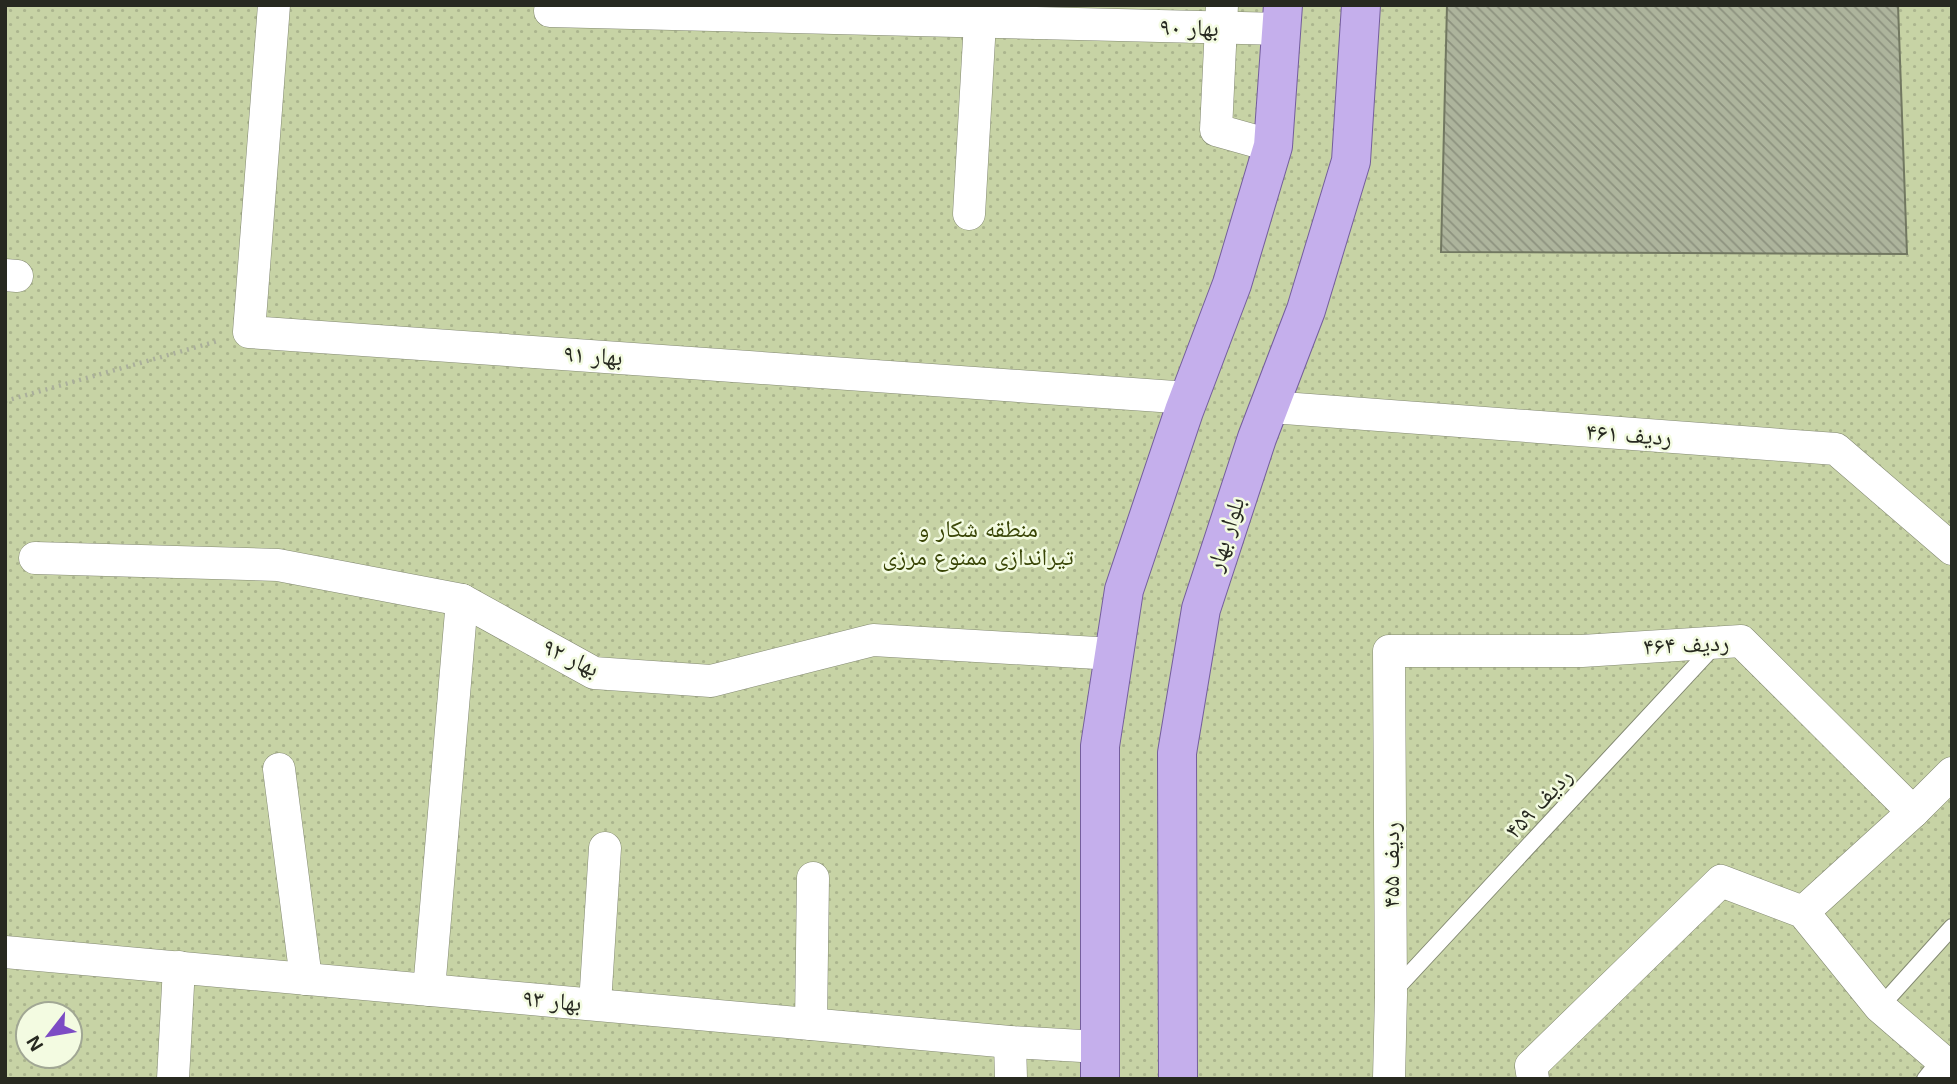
<svg xmlns="http://www.w3.org/2000/svg" width="1957" height="1084" viewBox="0 0 1957 1084" font-family="Arial,'Noto Naskh Arabic',sans-serif">
  <style>
    .park { fill: url(#park-dots); fill-rule: evenodd }
    .building { fill: url(#building-back-hatch); stroke: #727861; stroke-width: 2 }
    .lines { fill: none; stroke-linecap: round; stroke-linejoin: round }
    .lane-casing { stroke: #838972; stroke-width: 18 }
    .street-casing { stroke: #838972; stroke-width: 33 }
    .primary-casing { stroke: #745e9c; stroke-width: 40 }
    .path { stroke: #aaaf9b; stroke-width: 4.5; stroke-dasharray: 2 5; stroke-linecap: butt }
    .lane { stroke: #fff; stroke-width: 16 }
    .street { stroke: #fff; stroke-width: 32 }
    .primary { stroke: #c5afec; stroke-width: 38 }
    .labels { text-anchor: middle; dominant-baseline: central; stroke-width: 5; stroke-linejoin: round; paint-order: stroke }
    .street-label { font-size: 24px; fill: #272920; stroke: #f3fbe1 }
    .park-label { font-size: 24px; fill: #394506; stroke: #f3fbe1 }
  </style>
  <defs>
    <pattern id="park-dots" width="8" height="8" patternUnits="userSpaceOnUse" patternTransform="scale(1.75)"><rect width="8" height="8" fill="#c7d3a5"/><path d="M2 2h.1M6 6h.1" fill="none" stroke="#abb58e" stroke-width="1.8" stroke-linecap="round"/></pattern>
    <pattern id="building-back-hatch" width="6" height="6" patternUnits="userSpaceOnUse" patternTransform="scale(1.75)"><rect width="6" height="6" fill="#adb49c"/><path d="M-1 5l2 2M0 0l6 6M5-1l2 2" fill="none" stroke="#8d927f"/></pattern>
  </defs>
  <rect width="100%" height="100%" fill="#e6edd4"/>
  <path class="park" d="M5,5H1952V1079H5ZM28,1014H70V1056H28Z"/>
  <polygon class="building" points="1447,5 1898,5 1907,254 1441,252"/>
  <g class="lines">
    <g class="lane-casing">
      <g id="lane">
        <polyline points="1392,993 1715,645"/>
        <polyline points="1880,1007 1952,927"/>
        <polyline points="1925,1079 1941,1059"/>
      </g>
    </g>
    <g class="street-casing">
      <g id="street">
        <polyline points="274,5 249,332 1189,398"/>
        <polyline points="1222,5 1216,130 1273,146"/>
        <polyline points="550,11 1281,29"/>
        <polyline points="969,214 980,22"/>
        <polyline points="5,275 17,276"/>
        <polyline points="1269,407 1836,449 1952,549"/>
        <polyline points="35,558 278,565 462,600 594,673 711,681 873,640 1114,654"/>
        <polyline points="279,769 306,979"/>
        <polyline points="1803,912 1913,812 1952,773"/>
        <polyline points="5,952 1010,1042 1099,1047"/>
        <polyline points="429,990 462,600"/>
        <polyline points="595,1004 605,848"/>
        <polyline points="811,1024 813,878"/>
        <polyline points="1010,1042 1011,1079"/>
        <polyline points="173,1079 179,967"/>
        <polyline points="1389,1079 1391,995 1389,651 1582,651 1741,641 1913,812"/>
        <polyline points="1533,1079 1531,1066 1721,881 1803,912 1880,1007 1952,1069"/>
      </g>
    </g>
    <g class="primary-casing">
      <g id="primary">
        <polyline points="1100,1079 1100,746 1124,590 1184,411 1232,284 1273,146 1283,5"/>
        <polyline points="1178,1079 1177,753 1201,609 1257,438 1306,310 1351,161 1361,5"/>
      </g>
    </g>
    <polyline class="path" points="5,401 218,341"/>
    <use href="#lane" class="lane"/>
    <use href="#street" class="street"/>
    <use href="#primary" class="primary"/>
  </g>
  <g class="labels">
    <g class="street-label">
      <text transform="translate(1189 27) rotate(1)">بهار ۹۰</text>
      <text transform="translate(593 355) rotate(4)">بهار ۹۱</text>
      <text transform="translate(1629 434) rotate(4)">ردیف ۴۶۱</text>
      <text transform="translate(1225 534) rotate(-72)">بلوار بهار</text>
      <text transform="translate(1686 644) rotate(-3)">ردیف ۴۶۴</text>
      <text transform="translate(571 657) rotate(25)">بهار ۹۲</text>
      <text transform="translate(1538 803) rotate(-47)">ردیف ۴۵۹</text>
      <text transform="translate(1390 865) rotate(-90)">ردیف ۴۵۵</text>
      <text transform="translate(552 1000) rotate(5)">بهار ۹۳</text>
    </g>
    <g class="park-label">
      <text x="978" y="528">منطقه شکار و<tspan x="978" dy="28">تیراندازی ممنوع مرزی</tspan></text>
    </g>
  </g>
  <rect width="1957" height="1084" fill="none" stroke="#272920" stroke-width="14"/>
  <g transform="translate(49 1035) rotate(239)"><circle r="33" fill="#f3fbe1" stroke="#a1a794" stroke-width="2"/>
  <path d="M0-5L12 26L0 18L-12 26Z" fill="#7c4cc4"/>
  <text y="-10" font-size="19" font-weight="bold" text-anchor="middle" fill="#272920">N</text>
  </g>
</svg>
